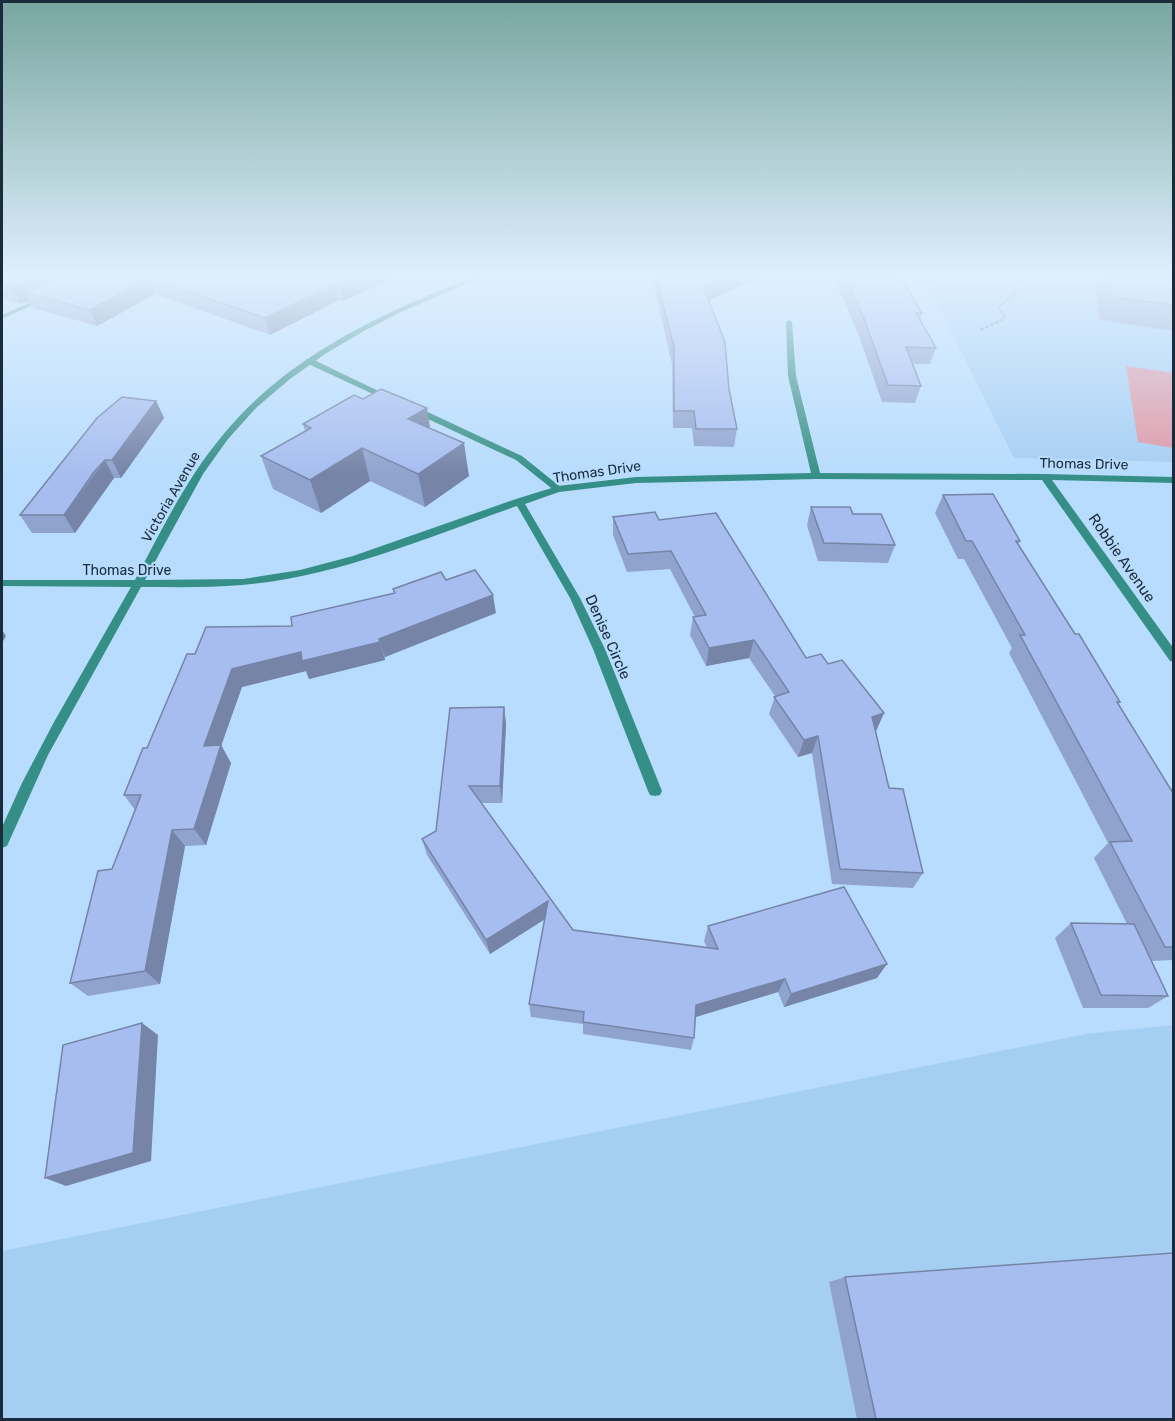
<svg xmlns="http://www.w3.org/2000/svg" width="1175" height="1421" viewBox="0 0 1175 1421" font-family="Rubik,sans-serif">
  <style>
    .built { fill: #a5cef3 }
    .green { fill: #df98a6 }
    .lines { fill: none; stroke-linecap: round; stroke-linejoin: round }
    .path { stroke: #7996b0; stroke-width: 2; stroke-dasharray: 4 1.5; stroke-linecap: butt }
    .service { fill: #368f86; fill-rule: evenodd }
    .minor { fill: #368f86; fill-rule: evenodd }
    .wall { fill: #90a3ce }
    .shaded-wall { fill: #7584a7 }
    .building { fill: #a7bdef; stroke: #7584a7; stroke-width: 1.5 }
    .labels { text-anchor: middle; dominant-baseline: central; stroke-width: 4.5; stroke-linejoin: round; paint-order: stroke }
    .far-street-label { font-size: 14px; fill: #1a2c3c; stroke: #b7dcfd }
    .street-label { font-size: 15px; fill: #1a2c3c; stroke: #b7dcfd }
  </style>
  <rect width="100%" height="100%" fill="#b7dcfd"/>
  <g class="built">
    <polygon points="924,277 1173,277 1173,462 1014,458"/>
    <polygon points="1173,1025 1173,1419 2,1420 2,1251 1086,1034"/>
  </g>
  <polygon class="green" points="1126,366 1173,373 1173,448 1138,442"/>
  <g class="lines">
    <polyline class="path" points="980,330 1005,318 999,307 1014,294 1015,277"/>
    <g class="service">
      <polygon points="306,359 312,359 393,398 386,400 306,363"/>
      <polygon points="413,408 419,408 522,456 563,489 561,491 555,491 516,460 413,412"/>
    </g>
    <g class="minor">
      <path d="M474,277H483L401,312L362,332L325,354L290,379L257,407L228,439L203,474L145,580L243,579L300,570L353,556L516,499L558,486L636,477L811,473L788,376L786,322L789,320L792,322L796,376L820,473L1045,474L1174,477V483L1052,480L1174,649V662L1170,661L1042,480L816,479L636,483L559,492L525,504L580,598L605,649L662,791L660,795L655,796L650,795L648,791L593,649L570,598L517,506C428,537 337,577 242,585C208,588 175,587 141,587L48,755L7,846L2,848V827L22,783L54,722L131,587L2,586V580H135C161,531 186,479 222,436C286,357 381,313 474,277Z"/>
      <polygon points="44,296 47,298 46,299 2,319 2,315"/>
    </g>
  </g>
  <g class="wall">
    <polygon points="2,277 396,277 343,301 339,300 270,335 155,294 97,326 33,308 29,301 20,304 2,299"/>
    <polygon points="652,277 760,277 709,300 729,389 737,429 734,447 694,446 692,428 673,428 672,364"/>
    <polygon points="833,277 895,277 922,313 920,320 936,348 930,364 912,364 921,386 915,403 882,402 858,333"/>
    <polygon points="1094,277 1173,277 1173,331 1099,320"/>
    <polygon points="156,401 164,418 121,478 114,478 104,490 75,533 32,533 20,515"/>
    <polygon points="303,424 430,429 469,476 425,507 370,481 321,513 273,489 261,456 305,431"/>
    <polygon points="943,495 1020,541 1018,544 1075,634 1120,702 1118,704 1173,793 1173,960 1152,961 1168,996 1148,1008 1083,1008 1055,938 1071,923 1127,924 1094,858 1108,843 1009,653 1012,648 964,559 958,559 935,513"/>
    <polygon points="811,507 853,514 895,545 888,563 818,561 807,525"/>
    <polygon points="613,517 659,520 806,658 828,664 884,713 876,731 889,788 923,873 913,888 832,884 812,753 798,757 769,714 775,696 749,658 706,666 690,635 693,617 695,617 670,569 627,572 613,535"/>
    <polygon points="446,580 496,613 385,657 385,660 309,679 306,671 242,687 221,745 231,763 206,845 185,846 160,984 88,996 70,983 112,869 135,810 124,795 147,748 195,654 292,626 394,593 393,589"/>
    <polygon points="504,707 506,724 502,803 481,803 573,930 707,948 704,941 708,926 877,978 784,1007 778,992 696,1017 694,1038 691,1050 583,1034 583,1024 531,1017 529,1004 545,919 490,954 427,855 422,839 436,831"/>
    <polygon points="845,1277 1173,1419 857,1419 829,1282"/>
  </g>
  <g class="shaded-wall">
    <polygon points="39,277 82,277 24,292 29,301 20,304 12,289"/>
    <polygon points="358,277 396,277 343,301 339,286"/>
    <polygon points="726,277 760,277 702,303 703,287"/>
    <polygon points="148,278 155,294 97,326 90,310"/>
    <polygon points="335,284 339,300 270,335 265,318"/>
    <polygon points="156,401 164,418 121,478 112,460"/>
    <polygon points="427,408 432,440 408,419"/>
    <polygon points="464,443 469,476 425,507 418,474"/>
    <polygon points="362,448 370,481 321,513 310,480"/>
    <polygon points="105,460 114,478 75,533 64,515"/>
    <polygon points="493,595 496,613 385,657 379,639"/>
    <polygon points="2,630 6,636 2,643"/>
    <polygon points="754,640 749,658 706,666 709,648"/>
    <polygon points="380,642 385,660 309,679 306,671 242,687 215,763 204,746 232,669 301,652"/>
    <polygon points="504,707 506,724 502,803 500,786"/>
    <polygon points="884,713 876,731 872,717"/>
    <polygon points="818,736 812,753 798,757 804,740"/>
    <polygon points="221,745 231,763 206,845 194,829"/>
    <polygon points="172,830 185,846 160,984 145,971"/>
    <polygon points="548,901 550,916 490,954 486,940"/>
    <polygon points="887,964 877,978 784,1007 791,994"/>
    <polygon points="785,979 778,992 692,1018 696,1005"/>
    <polygon points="142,1023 158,1035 151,1161 66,1186 45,1178"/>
  </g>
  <g class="building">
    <polygon points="2,277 39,277 12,289 2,286"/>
    <polygon points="59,277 358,277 339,286 335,284 265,318 148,278 90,310 24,292"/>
    <polygon points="656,277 726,277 703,287 725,342 729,389 737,429 696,429 694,411 674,411 674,347"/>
    <polygon points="844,277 895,277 902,279 922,313 916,313 936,348 906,347 921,386 888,385 863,316"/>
    <polygon points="1108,277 1173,277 1173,305 1111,297"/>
    <polygon points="381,389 427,408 408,419 464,443 418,474 362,448 310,480 261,456 311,428 303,424 354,395 363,399"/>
    <polygon points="122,397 156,401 112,460 105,460 94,472 64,515 20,515 97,418"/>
    <polygon points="993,494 1020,541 1016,541 1075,634 1079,634 1120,702 1117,702 1173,793 1173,947 1165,947 1110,842 1132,841 1020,635 1025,635 972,541 966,541 943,495"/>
    <polygon points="811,507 850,507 853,514 881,514 895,545 824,543"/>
    <polygon points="655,512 659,520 716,513 806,658 821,654 828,664 842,660 884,713 872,717 889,788 903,789 923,873 840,869 818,736 804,740 774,697 789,692 754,640 709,648 693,617 706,615 671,551 628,554 613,517"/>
    <polygon points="475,570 493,595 379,639 380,642 302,661 301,652 232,669 204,746 221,745 194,829 172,830 145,971 70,983 98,871 112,869 141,795 124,795 143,748 147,748 187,654 195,654 206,627 292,626 291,617 395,593 393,589 441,572 446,580"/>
    <polygon points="504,707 500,786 469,786 573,930 718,949 708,926 844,887 887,964 791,994 785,979 696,1005 694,1038 583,1022 584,1012 529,1004 548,901 486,940 422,839 436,831 450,708"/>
    <polygon points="1071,923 1134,924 1168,996 1101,995"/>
    <polygon points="142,1023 133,1153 45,1178 63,1045"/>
    <polygon points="1173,1253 1173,1419 876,1419 845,1277"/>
  </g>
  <linearGradient id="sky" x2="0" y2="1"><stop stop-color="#77a69f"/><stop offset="0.58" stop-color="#dfeffe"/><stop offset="1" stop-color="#dfeffe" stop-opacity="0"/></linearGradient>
  <rect width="1175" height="476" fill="url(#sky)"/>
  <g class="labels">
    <g class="far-street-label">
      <text transform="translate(1084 464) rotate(1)">Thomas Drive</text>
      <text transform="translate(597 472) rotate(-8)">Thomas Drive</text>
      <text transform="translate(171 497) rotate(-60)">Victoria Avenue</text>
      <text x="127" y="570">Thomas Drive</text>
    </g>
    <g class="street-label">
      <text transform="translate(1122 558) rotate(55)">Robbie Avenue</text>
      <text transform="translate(608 637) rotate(66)">Denise Circle</text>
    </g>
  </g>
  <rect width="1175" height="1421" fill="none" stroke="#1a2c3c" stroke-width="6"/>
</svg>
